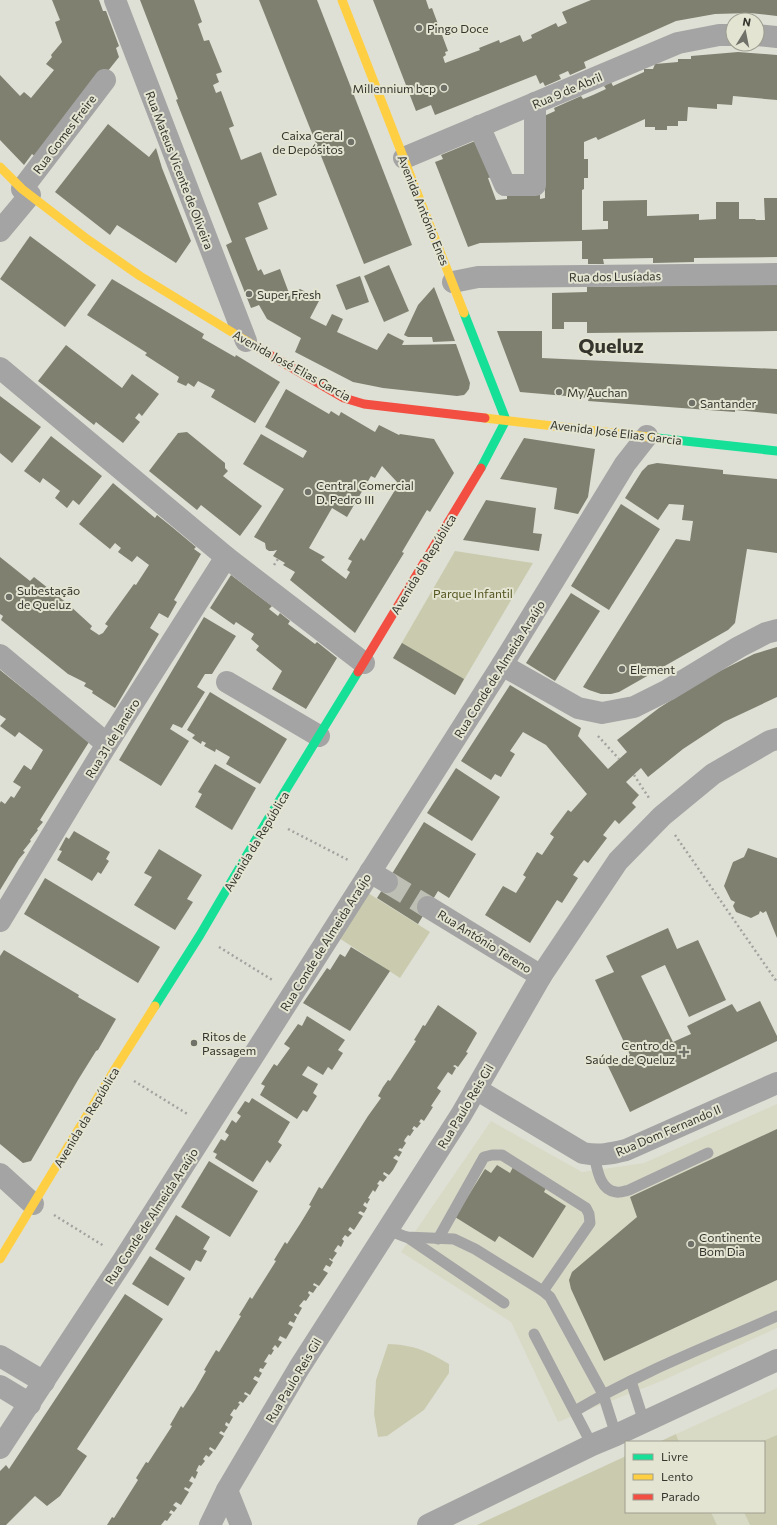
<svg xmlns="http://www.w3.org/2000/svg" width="777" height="1525" viewBox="0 0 777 1525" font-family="Commissioner,sans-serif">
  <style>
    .built { fill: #d9dac6 }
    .green { fill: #cacbae }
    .building { fill: #7f8070; fill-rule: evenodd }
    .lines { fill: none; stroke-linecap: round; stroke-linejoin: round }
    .street-tunnel { stroke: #bdbeb4; stroke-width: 22; stroke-dasharray: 22 11; stroke-linecap: butt }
    .path { stroke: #a3a29f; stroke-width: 2.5; stroke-dasharray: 2 3; stroke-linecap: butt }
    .lane { stroke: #a5a4a4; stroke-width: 11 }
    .street { stroke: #a5a4a4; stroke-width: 22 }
    .fast { stroke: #16e098; stroke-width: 9 }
    .slow { stroke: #ffcf43; stroke-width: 9 }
    .jam { stroke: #f24e42; stroke-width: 9 }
    .poi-dot { fill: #707168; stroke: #e3e4d1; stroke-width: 1.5 }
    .labels { text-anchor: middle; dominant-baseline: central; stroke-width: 4; stroke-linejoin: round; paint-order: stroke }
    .poi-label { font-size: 12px; fill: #35352e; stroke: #e3e4d1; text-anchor: start }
    .street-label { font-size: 12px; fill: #35352e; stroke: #e3e4d1 }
    .park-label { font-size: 12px; fill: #53541f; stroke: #e3e4d1 }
    .town-label { font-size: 20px; font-weight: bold; fill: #35352e; stroke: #e3e4d1 }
  </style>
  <rect width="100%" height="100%" fill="#dfe0d5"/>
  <g class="built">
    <polygon points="777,1104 777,1328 664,1380 558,1422 511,1322 401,1252 491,1121 582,1172 644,1163"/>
    <polygon points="777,1388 777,1525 717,1525 711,1512 764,1512 764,1442 679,1442 676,1434"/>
  </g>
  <g class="green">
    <polygon points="455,551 533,563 455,695 393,658"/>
    <polygon points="368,893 430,932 400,978 339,938"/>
    <path d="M388,1344C414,1345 427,1351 449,1364V1373L424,1410L387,1436L378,1437L374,1414L376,1380Z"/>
    <polygon points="676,1434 679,1442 662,1442 661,1441"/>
    <polygon points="777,1435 777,1525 750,1525 744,1512 764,1512 764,1442 761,1442"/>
    <polygon points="626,1456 626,1512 711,1512 717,1525 477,1525"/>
  </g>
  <g class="building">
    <polygon points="52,0 99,0 103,11 106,11 119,46 116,48 119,57 38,159 32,154 24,165 0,140 0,75 20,96 24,92 31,98 54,70 46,64 52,57 51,55 62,42 55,22 60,20"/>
    <polygon points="140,0 194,0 202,22 198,24 204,41 209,40 222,72 216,74 219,82 213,85 216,93 221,91 234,126 229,128 241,160 261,152 277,195 258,203 268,229 245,238 258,271 261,269 264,275 280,269 289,293 300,289 320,299 310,318 326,326 332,314 343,319 337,332 377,350 388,333 404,341 402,345 456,344 470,383 469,389 466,393 464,395 457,396 383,388 353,382 295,352 301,338 267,319 259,305 251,308 226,245 232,242 176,100 178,99"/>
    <polygon points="259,0 317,0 412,245 364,264"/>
    <polygon points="373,0 426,0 429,9 432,8 448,51 445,52 446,55 443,57 445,63 480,50 479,48 499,40 500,43 520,35 523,42 532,38 531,35 556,23 558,27 567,23 562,12 591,0 777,0 777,16 750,13 715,14 676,21 584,62 586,68 570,75 568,71 559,75 561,79 545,86 543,82 540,84 536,75 435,115 431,105 416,111"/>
    <polygon points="738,52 777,55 777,100 733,96 732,105 717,104 717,109 688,107 687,121 678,121 678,126 667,126 667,130 655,130 655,127 645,127 645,119 598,140 596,137 584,142 584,159 588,159 588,178 584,178 584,189 582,190 582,230 608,229 608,221 603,221 603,201 647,200 647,216 699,214 699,220 716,219 716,202 739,202 739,219 755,219 756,220 765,220 764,198 777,198 777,257 694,258 694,262 653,263 653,258 603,259 604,264 588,264 588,259 582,259 582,241 480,243 468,247 435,162 443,159 441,155 475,141 492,177 488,178 496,200 507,199 507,194 540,194 540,199 545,198 544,116 555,111 554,108 581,96 583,99 593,95 606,89 604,86 611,82 613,86 644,72 644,69 653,69 655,64 678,62 678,59 691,59 691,56"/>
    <polygon points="108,124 149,157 156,148 162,168 191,241 176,263 117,225 110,235 55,192"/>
    <polygon points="30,236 96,285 65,327 0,279"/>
    <polygon points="389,265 409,311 384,322 364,276"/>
    <polygon points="360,276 369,302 346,310 336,285"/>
    <polygon points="112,279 204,334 202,338 235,357 236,355 280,382 255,423 211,397 215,390 198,381 194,387 188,383 186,386 177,382 179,377 145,355 147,353 87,315"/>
    <polygon points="777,284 777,331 587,333 587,322 564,322 564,329 552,329 552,293 587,292 587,287"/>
    <polygon points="434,287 455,341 433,342 432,337 408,337 404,335 418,305"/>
    <polygon points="497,331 542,331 542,358 777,369 777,414 735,410 735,412 588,401 589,398 520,392"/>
    <polygon points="66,345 122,388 132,374 159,394 142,416 139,413 135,418 140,422 123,443 96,422 94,425 38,381"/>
    <path d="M286,389L329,414L331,411L339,416L341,412L375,432L379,425L399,435L400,434L434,439L454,473L430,512L427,510L402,552L404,553L355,633L290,580L295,572L283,565L285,563L273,556L277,550L273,551H269L266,549L265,543L254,537L284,489L243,464L261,434L303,458L307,451L265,427ZM382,466L397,482L394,488L395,490L364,541L361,538L348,559L352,561L347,570L350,572L346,579L321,560L325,557L309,548L332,508L347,517L371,476L375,478Z"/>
    <polygon points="0,396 41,427 12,463 0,453"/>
    <polygon points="187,432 225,463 225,468 228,471 223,476 262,506 240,536 201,505 197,510 149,471 178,433"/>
    <polygon points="51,436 102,476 79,505 73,500 67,508 55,498 60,491 43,478 40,483 24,471"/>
    <polygon points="524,438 595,449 588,497 578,514 554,509 557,488 500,479"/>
    <polygon points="657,463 723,470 723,474 724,474 777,479 777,553 747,549 735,623 728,630 619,692 611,694 601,694 589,690 583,687 676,539 690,541 693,521 682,520 684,505 669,504 658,520 625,498 642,471 648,465"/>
    <polygon points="113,483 155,518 157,515 172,527 196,547 194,549 201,554 174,600 177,602 168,618 159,613 150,628 159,634 115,708 92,693 93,691 84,686 86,683 68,674 1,620 3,616 0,614 0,557 30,581 34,577 68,604 92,626 90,629 99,635 103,633 108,626 105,624 134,584 136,585 149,565 137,556 132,562 118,552 121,548 115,543 110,549 79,524"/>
    <polygon points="486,500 536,508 533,533 542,534 539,551 463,540"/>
    <polygon points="621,504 660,529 609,610 571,586"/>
    <polygon points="231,575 272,606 269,609 278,616 280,613 290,621 288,624 315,644 317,642 337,658 306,709 272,689 282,671 256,650 259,646 251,639 254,634 236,622 234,625 210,608"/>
    <polygon points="571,593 600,611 555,681 526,663"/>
    <polygon points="204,617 236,636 212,674 205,674 197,687 205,692 182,728 173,724 170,729 189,741 161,786 119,760"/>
    <polygon points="402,643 464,679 455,695 393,658"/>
    <polygon points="777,647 777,697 724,722 683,749 648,777 641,768 626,782 639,795 632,803 636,807 619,824 615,820 603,835 607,838 588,863 584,860 580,865 573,875 578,878 562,903 557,900 530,943 485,915 503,886 516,893 526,877 523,875 537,852 542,855 554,837 550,834 568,810 571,812 587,794 546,745 523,732 510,751 515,754 501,777 495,774 491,780 461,761 510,685 581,728 578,736 608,769 627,752 617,740 659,708 706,678 754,654"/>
    <polygon points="0,670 89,742 40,820 43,822 37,829 38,830 30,840 31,841 23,851 25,852 19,859 0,890 0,803 1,801 5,804 11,796 14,798 21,787 13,782 24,765 31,770 43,750 19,732 15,737 0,726 6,719 0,715"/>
    <polygon points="210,692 287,739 260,784 226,764 230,757 216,749 215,752 204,746 206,743 202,741 201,744 192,738 195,735 187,730"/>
    <polygon points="215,764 256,788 232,830 195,807 202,794 198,792"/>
    <polygon points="456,768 500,797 472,841 427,813"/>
    <polygon points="424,822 476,854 449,898 438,891 418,924 377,898"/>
    <polygon points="74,831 110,852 106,859 109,861 101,874 98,872 92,881 57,860 62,851 59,850 66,837 69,839"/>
    <polygon points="748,848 777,858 777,938 766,911 763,913 760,911 759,914 751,918 736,912 733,906 735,902 731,900 724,886 733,862 744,857"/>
    <polygon points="159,849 202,875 187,899 193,902 175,930 134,905 152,877 144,873"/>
    <polygon points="45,878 160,947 138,983 24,914"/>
    <polygon points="668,928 677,949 698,940 726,1000 689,1017 665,965 641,976 673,1042 691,1034 687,1026 732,1004 737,1012 760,1001 777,1036 777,1041 630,1112 608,1066 630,1055 595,980 614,972 606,956"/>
    <polygon points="351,947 390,971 350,1031 303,1003 327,968 330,970 340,954 345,957"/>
    <polygon points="4,950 79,995 78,997 116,1019 98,1050 96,1051 78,1080 31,1161 23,1163 0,1144 0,956"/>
    <polygon points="438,1005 474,1030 477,1033 466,1052 468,1053 458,1067 455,1065 453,1066 456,1068 452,1075 448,1072 437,1088 441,1091 431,1106 433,1107 424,1121 421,1119 419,1122 421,1123 417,1128 414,1126 412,1129 414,1130 410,1136 408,1135 405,1139 404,1141 406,1143 402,1149 400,1148 398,1150 402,1152 399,1157 396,1155 393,1158 398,1161 393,1170 389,1175 384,1172 383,1174 387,1177 383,1182 380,1180 377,1184 379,1185 375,1192 373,1190 368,1198 370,1199 367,1204 365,1202 363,1205 367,1208 364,1213 360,1211 358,1213 363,1216 354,1230 350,1227 348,1230 352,1233 348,1237 345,1235 342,1239 344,1241 341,1247 338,1245 334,1251 337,1253 332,1260 330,1258 329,1259 333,1262 330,1267 326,1265 323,1270 328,1273 319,1286 314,1283 313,1285 317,1287 313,1293 309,1291 308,1293 310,1295 306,1301 304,1300 299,1306 302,1308 298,1315 295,1313 294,1315 297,1317 294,1323 290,1321 288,1324 293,1327 286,1339 280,1336 278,1340 282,1342 278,1348 275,1345 272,1349 274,1350 271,1355 269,1354 264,1362 267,1363 263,1369 260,1368 259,1371 262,1373 259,1378 255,1376 253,1379 258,1382 254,1388 250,1395 245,1392 244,1394 248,1396 243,1403 240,1401 238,1403 240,1404 236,1410 234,1409 230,1415 233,1417 229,1424 226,1422 225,1425 228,1427 224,1433 221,1431 219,1433 224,1436 215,1450 210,1447 209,1449 213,1452 209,1457 206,1455 203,1459 205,1461 201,1466 199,1465 196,1471 198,1472 195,1479 192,1476 189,1481 193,1483 189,1489 185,1487 184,1489 189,1492 184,1500 181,1505 176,1502 173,1505 177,1508 174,1512 171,1510 169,1513 172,1514 167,1521 165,1520 161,1525 107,1525 112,1517 114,1518 138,1480 136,1478 146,1462 148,1463 172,1426 170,1425 181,1406 183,1408 195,1390 206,1371 204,1370 216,1350 219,1352 241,1316 239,1315 244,1307 250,1297 252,1299 276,1261 274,1260 285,1242 287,1244 300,1224 311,1206 309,1205 319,1187 322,1189 368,1116 381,1098 378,1096 383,1087 388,1080 390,1081 416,1041 414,1040 419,1032 423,1025 425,1026"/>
    <polygon points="307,1016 345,1040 338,1050 343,1053 332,1070 328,1067 323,1075 308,1066 302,1075 318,1084 313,1093 317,1096 307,1112 303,1110 297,1119 260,1095 265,1086 261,1084 274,1064 277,1066 290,1048 284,1044 298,1024 302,1026"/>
    <polygon points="252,1098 290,1122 278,1142 282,1145 270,1163 267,1160 253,1182 215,1158 217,1154 213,1152 221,1139 225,1141 229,1135 225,1132 232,1120 236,1123 241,1116 237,1113 245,1101 249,1103"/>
    <polygon points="777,1129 777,1280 604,1361 571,1289 569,1280 572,1272 637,1217 630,1197"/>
    <polygon points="209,1161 258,1191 230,1237 181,1207"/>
    <polygon points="497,1165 510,1173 513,1167 546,1188 544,1192 566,1206 533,1258 499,1236 495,1242 455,1217 485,1169 491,1173"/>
    <polygon points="176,1215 210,1237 203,1249 207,1251 201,1262 196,1260 190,1271 155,1249"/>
    <polygon points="150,1256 185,1278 168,1306 132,1284"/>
    <polygon points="125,1294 163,1319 77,1449 87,1456 60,1496 47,1506 35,1496 6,1525 0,1525 0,1471 6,1465 9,1469"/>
  </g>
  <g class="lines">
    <polyline class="street-tunnel" points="387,882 428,907"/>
    <g class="path">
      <polyline points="274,565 278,559"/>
      <polyline points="598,736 619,759"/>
      <polyline points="634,775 649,798"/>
      <polyline points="288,829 350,861"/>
      <polyline points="675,835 777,982"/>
      <polyline points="219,947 274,981"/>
      <polyline points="134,1081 189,1115"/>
      <polyline points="54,1215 104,1246"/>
    </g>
    <g class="lane">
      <path d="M594,1155C597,1167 599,1190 616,1192C619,1193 625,1191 629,1190L708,1153"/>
      <polyline points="388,1230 406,1237 454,1239 475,1249 543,1291 550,1297 603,1394 616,1435"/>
      <polyline points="407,1237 504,1303"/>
      <polyline points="438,1239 484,1157 492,1155 502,1155 586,1208 589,1214 590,1223 543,1291"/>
      <polyline points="534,1334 592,1445"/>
      <polyline points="631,1381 644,1422"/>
      <path d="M575,1411C638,1373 709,1346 777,1316"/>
    </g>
    <g class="street">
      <polyline points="115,0 246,341"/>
      <polyline points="757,35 777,37"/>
      <polyline points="479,126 505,185 535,185 535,103"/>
      <polyline points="404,158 678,43 719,35 733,35"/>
      <polyline points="22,189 105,80"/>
      <polyline points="0,231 30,195"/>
      <polyline points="453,282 478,277 777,274"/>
      <polyline points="0,368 226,557 364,663"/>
      <polyline points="0,655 107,744"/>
      <polyline points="502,665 578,708 602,713 634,707 668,690 739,647 766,633 777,630"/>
      <polyline points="227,682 319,736"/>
      <polyline points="370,872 387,882"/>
      <polyline points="428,907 541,976"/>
      <polyline points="0,921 107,744 226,557"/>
      <path d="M476,1089L583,1153C599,1156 610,1154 626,1150L777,1083"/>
      <polyline points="0,1174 33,1204"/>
      <polyline points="0,1356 44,1382"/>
      <polyline points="0,1386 30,1404"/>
      <polyline points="0,1448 124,1259 502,665 625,464 647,436"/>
      <polyline points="227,1490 241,1525"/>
      <polyline points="210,1525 227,1490 299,1368 461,1115 541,976 618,861 662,816 713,774 770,741 777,739"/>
      <polyline points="428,1525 592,1445 616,1435 777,1360"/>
    </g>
    <g class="fast">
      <polyline points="464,313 506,420"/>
      <polyline points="657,438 777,451"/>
      <polyline points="481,468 506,420"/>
      <polyline points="155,1006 200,935 268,819 358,672"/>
    </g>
    <g class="slow">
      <polyline points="342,0 464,313"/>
      <polyline points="0,167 22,189 87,239 140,276 256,347"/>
      <polyline points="485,418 657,438"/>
      <polyline points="0,1259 115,1069 155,1006"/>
    </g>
    <g class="jam">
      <polyline points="256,347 344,398 364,404 485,418"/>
      <polyline points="358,672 481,468"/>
    </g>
  </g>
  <g class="poi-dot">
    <circle cx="419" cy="28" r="4"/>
    <circle cx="444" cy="88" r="4"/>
    <circle cx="351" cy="142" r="4"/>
    <circle cx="249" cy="294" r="4"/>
    <circle cx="559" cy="392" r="4"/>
    <circle cx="692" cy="403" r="4"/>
    <circle cx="308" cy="492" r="4"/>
    <circle cx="9" cy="597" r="4"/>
    <circle cx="622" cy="669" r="4"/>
    <circle cx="194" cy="1043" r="4"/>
    <path d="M682 1046h4v4h4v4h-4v4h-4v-4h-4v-4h4z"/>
    <circle cx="691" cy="1244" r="4"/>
  </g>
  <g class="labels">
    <g class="poi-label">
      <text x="427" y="28">Pingo Doce</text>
      <text x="436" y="88" text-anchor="end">Millennium bcp</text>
      <text x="343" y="135" text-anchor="end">Caixa Geral<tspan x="343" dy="14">de Depósitos</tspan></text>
      <text x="257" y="294">Super Fresh</text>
      <text x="567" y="392">My Auchan</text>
      <text x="700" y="403">Santander</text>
      <text x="316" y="485">Central Comercial<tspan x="316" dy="14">D. Pedro III</tspan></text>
      <text x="17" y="590">Subestação<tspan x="17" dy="14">de Queluz</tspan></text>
      <text x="630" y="669">Element</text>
      <text x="202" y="1036">Ritos de<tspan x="202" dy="14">Passagem</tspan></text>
      <text x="675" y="1045" text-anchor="end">Centro de<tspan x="675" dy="14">Saúde de Queluz</tspan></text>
      <text x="699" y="1237">Continente<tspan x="699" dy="14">Bom Dia</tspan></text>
    </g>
    <g class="street-label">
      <text transform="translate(567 90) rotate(-23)">Rua 9 de Abril</text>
      <text transform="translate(64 134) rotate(-53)">Rua Gomes Freire</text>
      <text transform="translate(180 170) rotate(69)">Rua Mateus Vicente de Oliveira</text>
      <text transform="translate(424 210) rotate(68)">Avenida António Enes</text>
      <text transform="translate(615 276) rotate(-1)">Rua dos Lusíadas</text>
      <text transform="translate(292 365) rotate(29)">Avenida José Elias Garcia</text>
      <text transform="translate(616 432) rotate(7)">Avenida José Elias Garcia</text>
      <text transform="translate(423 564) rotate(-59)">Avenida da República</text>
      <text transform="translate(499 669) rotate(-58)">Rua Conde de Almeida Araújo</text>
      <text transform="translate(112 738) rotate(-58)">Rua 31 de Janeiro</text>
      <text transform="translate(256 841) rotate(-59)">Avenida da República</text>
      <text transform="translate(485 941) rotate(32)">Rua António Tereno</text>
      <text transform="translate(325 942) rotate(-58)">Rua Conde de Almeida Araújo</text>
      <text transform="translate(465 1106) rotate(-59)">Rua Paulo Reis Gil</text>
      <text transform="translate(86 1117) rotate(-59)">Avenida da República</text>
      <text transform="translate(668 1130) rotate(-23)">Rua Dom Fernando II</text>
      <text transform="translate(151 1216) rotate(-57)">Rua Conde de Almeida Araújo</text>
      <text transform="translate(293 1380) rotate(-59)">Rua Paulo Reis Gil</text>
    </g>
    <g class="park-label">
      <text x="473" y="593">Parque Infantil</text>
    </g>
    <g class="town-label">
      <text x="611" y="345">Queluz</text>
    </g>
  </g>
  <rect x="625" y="1441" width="140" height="72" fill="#e3e4d1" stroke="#9d9e90"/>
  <rect x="633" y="1454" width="20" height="6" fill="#16e098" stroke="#9d9e90"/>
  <text x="661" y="1461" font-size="12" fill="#35352e">Livre</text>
  <rect x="633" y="1474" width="20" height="6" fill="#ffcf43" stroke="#9d9e90"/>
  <text x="661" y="1481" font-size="12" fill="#35352e">Lento</text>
  <rect x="633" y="1494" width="20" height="6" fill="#f24e42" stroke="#9d9e90"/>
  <text x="661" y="1501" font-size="12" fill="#35352e">Parado</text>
  <g transform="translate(745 32) rotate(10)"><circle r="19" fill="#e3e4d1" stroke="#9d9e90"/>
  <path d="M0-3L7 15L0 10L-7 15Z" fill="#707168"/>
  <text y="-6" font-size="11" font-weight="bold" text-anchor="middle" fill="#35352e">N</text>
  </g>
</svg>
